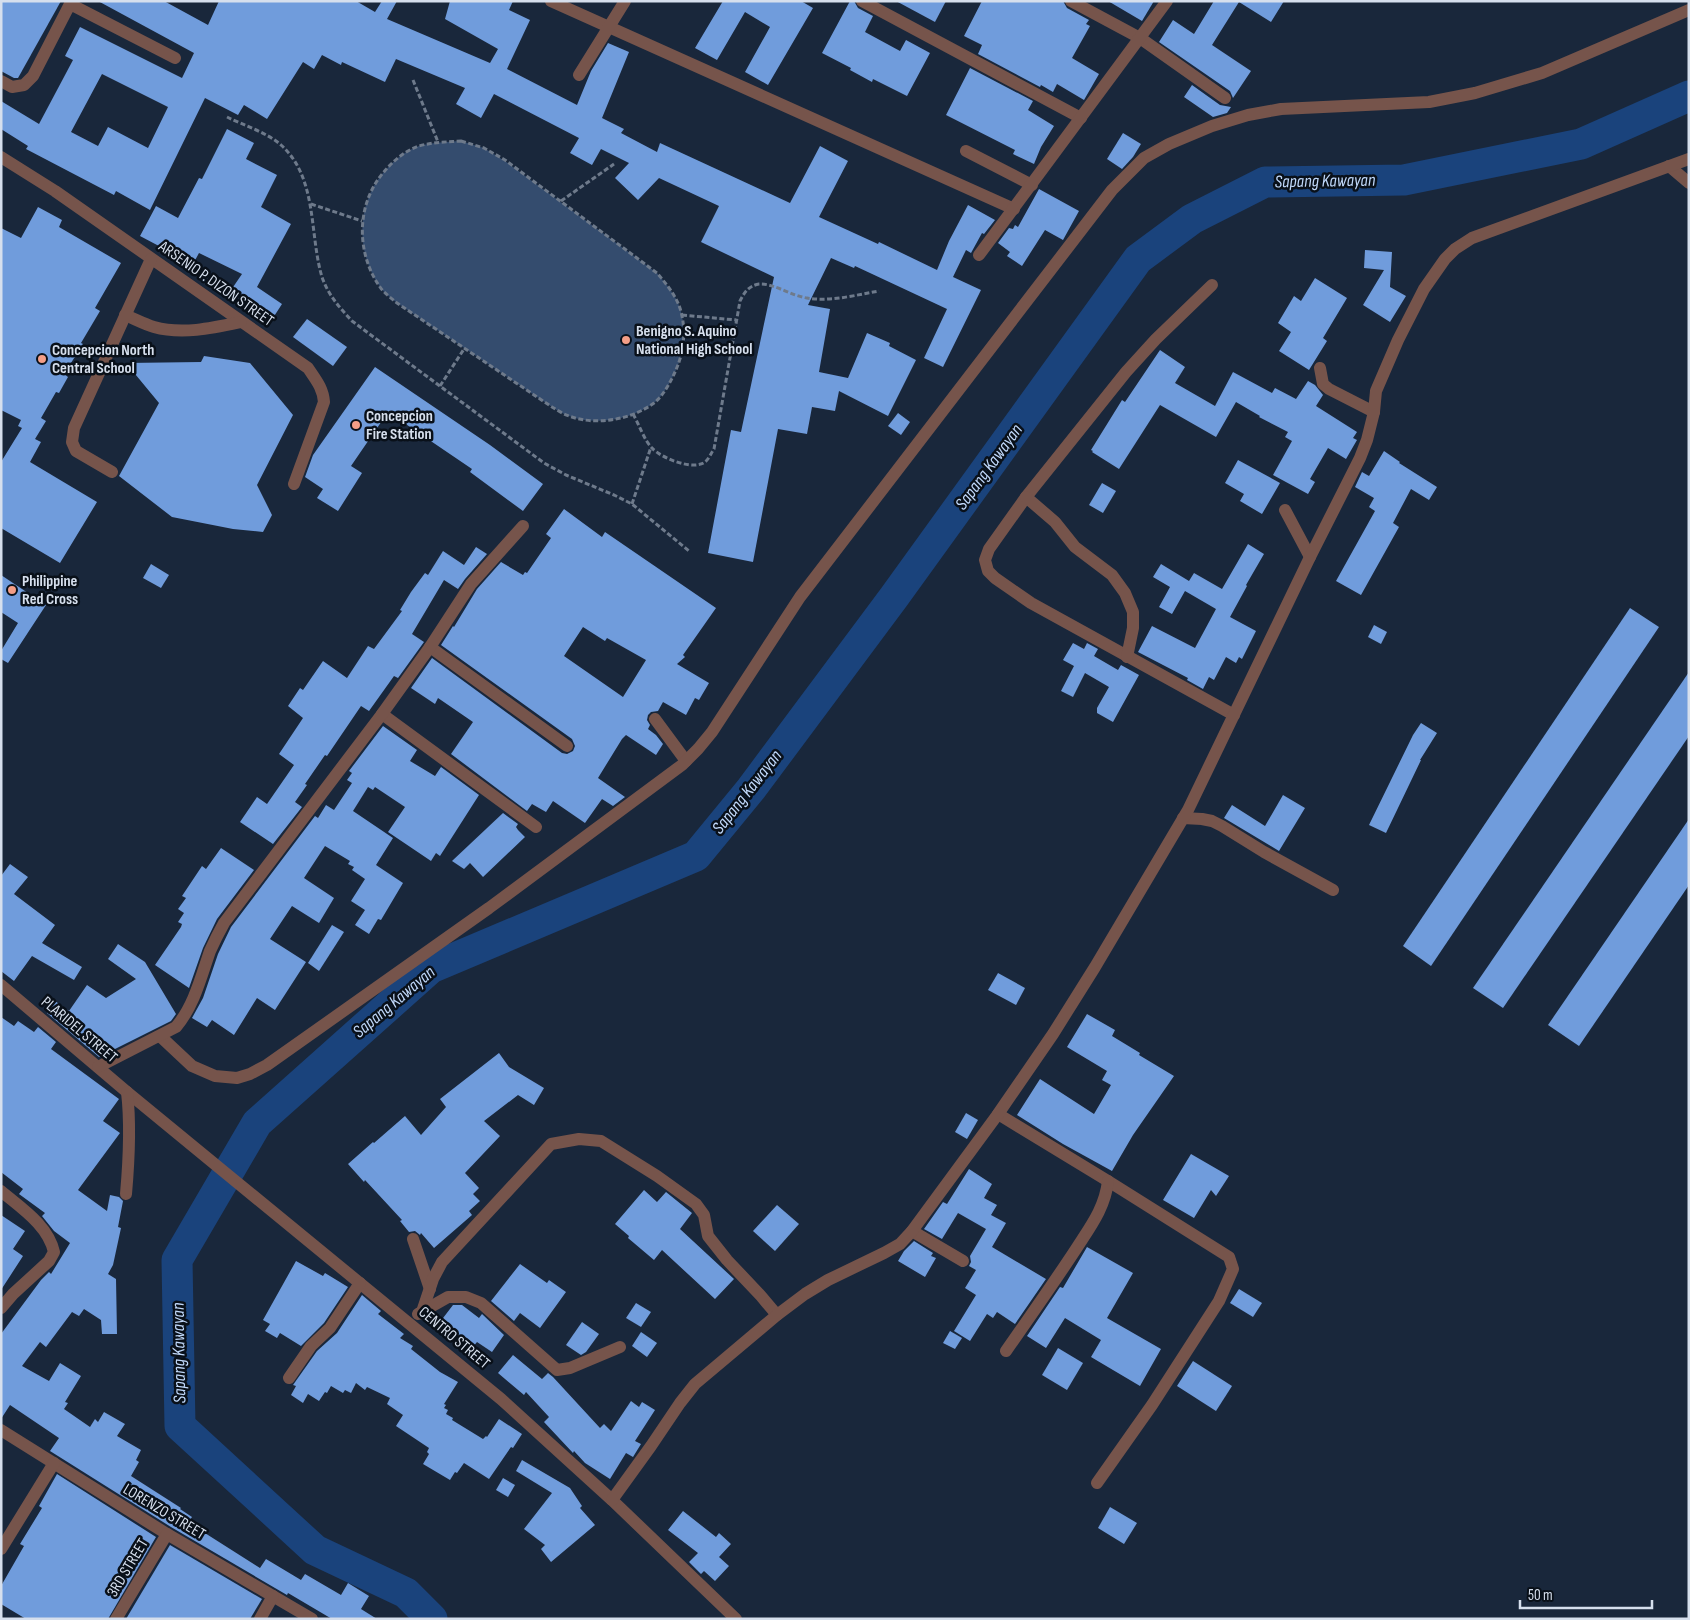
<svg xmlns="http://www.w3.org/2000/svg" width="1690" height="1620" viewBox="0 0 1690 1620" font-family="'Sofia Sans Condensed',sans-serif">
  <style>
    .green { fill: #344c6e }
    .lines { fill: none; stroke-linecap: round; stroke-linejoin: round }
    .river { stroke: #1a437c; stroke-width: 31 }
    .building { fill: #709cdc; fill-rule: evenodd }
    .path { stroke: #6e7a8b; stroke-width: 3; stroke-dasharray: 5 2.5; stroke-linecap: butt }
    .minor { stroke: #76544b; stroke-width: 12 }
    .poi-dot { fill: #f49e87; stroke: #091019; stroke-width: 2 }
    .labels { text-anchor: middle; dominant-baseline: central; stroke-width: 5; stroke-linejoin: round; paint-order: stroke }
    .street-label { font-size: 16px; fill: #d6dfed; stroke: #091019 }
    .poi-label { font-size: 16px; font-weight: bold; fill: #d6dfed; stroke: #091019; text-anchor: start }
    .water-label { font-size: 18px; font-style: italic; fill: #c0d8fa; stroke: #091019 }
  </style>
  <rect width="100%" height="100%" fill="#19273b"/>
  <path class="green" d="M461,141L484,148L505,161L657,273C668,286 679,299 682,316C686,335 683,355 675,372C670,383 663,396 654,403C631,420 595,426 569,416C563,414 557,410 552,407L397,303C391,298 384,293 380,287C356,253 356,205 383,173C392,162 404,151 419,146C433,142 447,142 461,141Z"/>
  <g class="lines">
    <polyline class="river" points="432,1619 406,1593 315,1550 180,1426 177,1260 257,1123 431,968 696,856 751,789 894,597 1138,259 1192,219 1265,182 1404,180 1581,144 1689,96"/>
  </g>
  <g class="building">
    <polygon points="1,1 61,1 18,78 14,78 1,71"/>
    <path d="M98,1H164L208,25L219,1H356L375,12L382,1H397L387,19L490,63L498,49L445,19L450,1H513L509,10L530,20L507,69L577,105L591,71L608,43L629,52L602,118L624,129L621,133L657,152L660,143L790,203L820,146L848,161L819,217L878,244L879,242L937,270L949,241L968,205L995,220L984,234L982,233L971,253L966,250L953,277L981,290L943,367L924,358L947,309L855,266L854,268L831,258L808,305L830,309L819,372L848,378L867,333L890,343L889,346L916,360L888,416L839,391L835,411L812,407L807,434L778,429L753,562L708,553L731,430L741,432L774,277L701,242L719,206L659,178L638,200L615,178L629,163L601,149L592,165L570,153L579,138L494,94L481,118L456,104L465,88L396,59L385,82L342,62L341,65L322,55L314,69L303,62L267,119L244,105L238,115L205,98L150,210L116,191L114,195L26,149L28,146L1,129V101L39,124L73,60L65,56L80,27L182,78L194,53ZM102,74L168,107L148,148L108,127L98,146L71,132Z"/>
    <polygon points="723,1 801,1 813,8 768,85 745,72 770,27 745,12 717,60 695,48"/>
    <polygon points="850,1 854,1 858,8 873,16 865,32 900,51 906,40 930,53 907,96 873,79 872,82 850,70 851,68 822,53"/>
    <polygon points="896,1 946,1 935,22"/>
    <polygon points="982,1 1063,1 1067,8 1089,20 1086,24 1090,26 1072,58 1099,74 1084,100 1057,84 1053,92 1041,85 1040,87 978,54 982,45 964,36"/>
    <polygon points="1108,1 1154,1 1142,21"/>
    <polygon points="1214,1 1284,1 1271,22 1239,2 1212,45 1251,71 1233,98 1230,91 1159,42 1173,20 1194,34"/>
    <polygon points="970,68 1033,101 1028,110 1054,126 1041,147 1034,164 1013,154 1015,150 946,115"/>
    <polygon points="1192,85 1220,105 1231,107 1227,113 1213,117 1184,97"/>
    <polygon points="227,129 254,143 246,159 277,175 261,207 291,224 257,287 282,304 271,321 229,293 242,274 199,253 193,264 140,236 156,206 178,218 199,178 202,179"/>
    <polygon points="1123,133 1141,144 1133,157 1122,169 1107,159"/>
    <polygon points="1039,189 1079,211 1063,240 1045,230 1022,266 1007,256 1010,252 998,243 1009,228 1013,229 1015,225 1018,227"/>
    <polygon points="38,207 62,220 59,227 121,263 95,308 100,311 81,343 83,344 64,374 68,377 59,393 56,392 41,418 46,421 35,439 41,442 30,462 97,502 60,563 1,528 1,462 22,428 18,426 21,420 1,410 1,228 21,238"/>
    <polygon points="1365,250 1392,252 1390,287 1406,296 1390,322 1363,305 1384,270 1364,268"/>
    <polygon points="1315,278 1347,298 1323,338 1327,341 1309,370 1279,351 1291,332 1278,323 1294,296 1301,301"/>
    <polygon points="307,319 347,347 333,366 293,337"/>
    <polygon points="1160,350 1185,367 1175,383 1215,406 1233,372 1272,393 1275,388 1296,399 1308,381 1315,385 1323,395 1316,406 1357,432 1353,438 1357,440 1346,459 1328,448 1310,479 1315,482 1308,494 1273,475 1292,441 1285,437 1288,432 1259,417 1260,416 1236,402 1216,437 1160,405 1119,469 1092,452 1093,451 1091,450 1122,400 1125,402"/>
    <polygon points="204,356 250,363 293,415 257,485 272,515 263,532 233,529 172,517 119,476 159,403 126,363 201,362"/>
    <polygon points="375,367 490,445 543,484 523,511 470,472 472,469 388,412 351,466 362,473 338,511 317,498 323,489 305,477 313,455"/>
    <polygon points="898,413 910,422 901,435 888,426"/>
    <polygon points="1384,451 1400,462 1399,463 1437,487 1429,500 1411,489 1393,523 1399,527 1361,595 1336,581 1375,511 1369,507 1374,498 1355,487 1362,472 1369,476"/>
    <polygon points="1238,460 1280,483 1262,514 1240,501 1244,494 1225,483"/>
    <polygon points="1102,483 1116,491 1103,513 1089,505"/>
    <path d="M564,509L602,537L605,532L716,608L683,655L685,657L677,664L709,683L699,700L695,698L686,715L663,702L658,711L651,712L648,715L647,720L650,725L648,729L656,735L663,744L656,755L626,735L622,739L598,778L625,797L613,806L602,799L585,823L553,801L546,812L532,804L527,811L451,754L473,722L438,698L435,704L411,688L432,658L562,753L567,754L573,751L575,746L572,739L441,645L453,626L454,627L477,589L501,562L523,575L525,572L527,573L551,538L546,534ZM583,627L605,641L607,638L646,660L623,697L564,656Z"/>
    <polygon points="1248,544 1264,554 1246,585 1247,586 1230,617 1256,631 1242,659 1239,657 1236,663 1226,657 1214,680 1209,677 1203,689 1187,680 1188,678 1138,652 1152,626 1195,648 1216,609 1185,591 1172,614 1159,607 1170,587 1153,577 1161,564 1189,581 1194,573 1222,589"/>
    <polygon points="476,547 487,554 465,579 458,589 444,580 412,634 424,642 398,678 394,676 369,711 361,706 327,756 325,755 305,784 307,785 295,802 302,807 273,844 240,822 257,797 267,804 294,765 279,754 303,718 288,706 300,688 303,690 323,661 347,678 368,646 374,649 402,611 400,610 411,592 425,573 428,575 443,551 464,565"/>
    <polygon points="151,564 169,575 161,588 143,578"/>
    <polygon points="1,575 46,605 8,663 1,659 1,651 18,623 1,612"/>
    <polygon points="1630,608 1659,627 1431,966 1403,946"/>
    <polygon points="1374,625 1387,632 1381,644 1368,637"/>
    <polygon points="1073,643 1084,649 1087,643 1098,649 1094,656 1118,670 1121,665 1139,675 1113,722 1097,713 1097,708 1109,687 1085,673 1073,697 1061,691 1074,666 1063,660"/>
    <polygon points="1689,672 1689,736 1503,1008 1473,988"/>
    <polygon points="1421,723 1437,733 1420,760 1421,760 1386,833 1369,825 1413,735"/>
    <polygon points="383,726 417,750 410,761 435,776 441,767 479,795 440,856 436,853 431,861 388,832 405,807 375,787 373,790 368,787 353,811 393,838 376,865 403,883 381,920 378,919 369,934 355,925 365,910 351,901 365,879 352,870 354,867 348,864 350,861 325,846 304,878 334,898 319,923 292,906 270,939 306,962 275,1010 257,998 234,1035 212,1020 207,1027 192,1018 203,998 218,954 231,927 315,816 318,818 326,805 334,810 352,783 347,780 352,773 349,771"/>
    <polygon points="1283,795 1305,808 1279,851 1224,818 1232,805 1265,826"/>
    <polygon points="503,813 518,824 516,827 518,830 525,837 483,877 470,863 464,869 452,861"/>
    <polygon points="1689,819 1689,885 1579,1046 1548,1025"/>
    <polygon points="221,848 254,870 217,919 203,948 189,988 155,965 181,927 182,924 178,922 184,913 178,909 186,898 182,896 202,866 206,869"/>
    <polygon points="10,864 28,877 14,894 55,925 42,943 82,967 74,980 32,956 14,981 1,971 1,876"/>
    <polygon points="332,925 344,932 319,971 308,963"/>
    <polygon points="118,944 145,962 176,1014 171,1021 99,1057 47,1013 55,1001 69,1011 87,985 106,998 136,979 108,959"/>
    <polygon points="998,973 1025,988 1016,1005 988,990"/>
    <polygon points="1087,1014 1115,1030 1112,1036 1140,1053 1139,1055 1174,1076 1133,1135 1112,1171 1063,1144 1017,1115 1040,1079 1094,1114 1111,1085 1102,1080 1107,1071 1067,1047"/>
    <polygon points="1,1017 14,1026 18,1021 34,1032 38,1027 56,1042 51,1049 119,1099 103,1121 120,1133 78,1190 107,1211 110,1195 119,1197 123,1201 118,1227 121,1228 113,1265 108,1274 116,1279 117,1334 102,1334 101,1320 84,1309 79,1316 72,1312 46,1347 40,1342 22,1366 49,1381 60,1363 81,1376 65,1402 68,1403 64,1409 90,1427 95,1419 98,1422 104,1412 125,1424 117,1436 141,1450 136,1460 139,1462 131,1476 181,1508 180,1509 192,1517 190,1520 198,1526 197,1528 260,1568 266,1559 301,1580 305,1574 341,1595 348,1583 369,1596 361,1609 377,1619 332,1619 288,1593 287,1595 171,1527 50,1451 59,1438 10,1405 1,1419 1,1334 41,1280 49,1272 51,1274 70,1243 54,1231 42,1216 45,1213 19,1194 23,1189 1,1172"/>
    <polygon points="499,1053 509,1067 544,1088 534,1105 518,1095 484,1121 500,1136 465,1173 479,1188 473,1194 480,1201 469,1211 472,1215 434,1248 421,1233 420,1235 415,1231 409,1232 400,1221 402,1220 365,1180 364,1182 348,1164 373,1142 374,1143 405,1116 421,1135 446,1107 440,1099"/>
    <polygon points="966,1113 978,1120 967,1139 955,1132"/>
    <polygon points="1191,1154 1229,1176 1216,1196 1211,1190 1194,1218 1163,1200"/>
    <polygon points="969,1169 992,1184 984,1198 997,1205 991,1215 1006,1223 992,1247 1046,1279 1015,1324 997,1312 993,1318 987,1314 970,1341 954,1331 976,1295 965,1288 976,1270 969,1266 971,1262 970,1256 986,1229 958,1213 942,1239 924,1229 943,1202 947,1204"/>
    <polygon points="644,1190 657,1202 666,1192 692,1213 680,1229 734,1279 715,1299 662,1250 654,1260 628,1238 629,1236 615,1224"/>
    <polygon points="777,1205 799,1224 775,1251 753,1231"/>
    <polygon points="1,1215 25,1231 13,1249 23,1256 1,1290"/>
    <polygon points="914,1241 933,1253 931,1256 936,1258 925,1277 898,1261 904,1251"/>
    <polygon points="1087,1247 1133,1273 1107,1318 1161,1349 1140,1386 1091,1357 1101,1340 1065,1318 1046,1348 1027,1336 1060,1287 1063,1288"/>
    <polygon points="296,1261 323,1276 325,1273 348,1287 324,1323 301,1346 280,1333 277,1338 265,1331 270,1324 263,1320"/>
    <polygon points="520,1264 547,1283 549,1280 566,1292 540,1328 520,1313 514,1321 491,1301"/>
    <polygon points="1239,1289 1262,1303 1253,1317 1230,1303"/>
    <polygon points="362,1295 381,1311 378,1314 404,1334 400,1338 413,1346 411,1349 440,1372 458,1382 444,1404 446,1405 444,1408 448,1410 446,1414 453,1418 452,1420 483,1439 486,1436 487,1437 499,1419 522,1434 513,1448 511,1447 489,1479 464,1463 457,1473 455,1472 450,1480 423,1464 429,1454 427,1452 429,1448 396,1426 403,1415 387,1404 390,1398 367,1387 365,1390 356,1383 351,1393 345,1390 343,1393 331,1386 327,1393 325,1392 319,1401 308,1394 303,1403 291,1395 296,1386 293,1385 317,1351 337,1333"/>
    <polygon points="636,1303 651,1312 641,1327 626,1318"/>
    <polygon points="453,1305 462,1305 479,1318 482,1314 504,1335 492,1352 477,1342 468,1353 457,1344 461,1339 440,1322"/>
    <polygon points="582,1322 599,1334 586,1352 581,1355 566,1345"/>
    <polygon points="950,1331 962,1338 955,1349 943,1343"/>
    <polygon points="641,1332 657,1343 647,1357 632,1346"/>
    <polygon points="1058,1348 1083,1363 1067,1390 1042,1375"/>
    <polygon points="513,1355 542,1379 548,1373 553,1377 600,1428 604,1424 611,1431 631,1401 639,1407 642,1402 655,1410 635,1441 641,1444 633,1457 626,1453 610,1479 585,1463 574,1451 573,1453 544,1422 549,1417 526,1392 524,1395 498,1373"/>
    <polygon points="1193,1361 1232,1386 1216,1411 1177,1386"/>
    <polygon points="522,1460 570,1488 582,1506 580,1508 595,1525 551,1562 541,1549 545,1545 524,1529 552,1493 516,1471"/>
    <polygon points="57,1474 156,1537 108,1619 26,1619 1,1604 1,1586 24,1546 20,1544 42,1508 39,1506"/>
    <polygon points="503,1478 515,1485 508,1497 496,1490"/>
    <polygon points="1110,1507 1137,1523 1124,1544 1098,1528"/>
    <polygon points="683,1511 716,1537 719,1533 731,1544 719,1557 729,1566 715,1581 704,1571 701,1574 689,1562 698,1553 668,1530"/>
    <polygon points="170,1545 262,1599 250,1619 126,1619"/>
  </g>
  <g class="lines">
    <g class="path">
      <polyline points="413,80 438,142"/>
      <path d="M227,117C243,125 268,133 281,145C318,178 309,234 322,277C328,295 340,308 352,321L544,463L566,475L614,495L632,504L689,551"/>
      <path d="M461,141L484,148L505,160L657,273C668,286 679,299 682,316C686,335 683,355 675,372C670,383 663,396 654,403C631,420 595,426 569,416C563,414 557,410 552,407L397,303C391,298 384,293 380,287C356,253 356,205 383,173C392,162 404,151 419,146C433,142 447,142 461,141Z"/>
      <polyline points="561,201 614,164"/>
      <polyline points="311,204 362,221"/>
      <polyline points="682,315 736,320"/>
      <polyline points="440,386 464,349"/>
      <path d="M633,414C639,424 644,440 652,448C661,458 693,471 705,462C709,459 711,453 714,449L740,301C744,293 748,286 759,284C773,283 792,296 807,298C830,302 856,295 879,291"/>
      <polyline points="632,504 651,447"/>
    </g>
    <g class="minor">
      <polyline points="551,1 1014,209"/>
      <polyline points="862,1 1081,118"/>
      <polyline points="1071,1 1140,38 1225,98"/>
      <polyline points="579,75 625,1"/>
      <polyline points="1,81 12,87 24,85 33,76 70,4 175,58"/>
      <polyline points="966,151 1032,185"/>
      <path d="M1,157L55,191L308,368C316,380 323,388 324,402L294,484"/>
      <polyline points="1669,166 1689,183"/>
      <polyline points="979,255 1167,1"/>
      <polyline points="1212,285 1156,339 1126,372 1026,497 989,549 985,560 988,571 995,578 1031,603 1234,715"/>
      <path d="M125,315C135,319 144,324 154,327C182,335 213,328 241,322"/>
      <polyline points="1320,368 1323,384 1329,389 1374,412"/>
      <polyline points="112,472 76,451 72,442 74,428 151,259"/>
      <polyline points="1026,497 1055,522 1075,547 1112,575 1125,593 1133,612 1133,628 1127,657"/>
      <polyline points="1285,510 1310,557"/>
      <polyline points="430,647 567,746"/>
      <polyline points="382,714 536,827"/>
      <polyline points="655,719 686,761"/>
      <polyline points="1183,818 1202,819 1212,821 1222,826 1264,852 1333,890"/>
      <polyline points="1,985 127,1092 501,1399 612,1500 736,1619"/>
      <polyline points="160,1036 192,1066 215,1076 237,1078 250,1074 267,1065 489,908 682,765 698,749 712,732 800,597 1112,190 1144,158 1169,144 1212,126 1248,115 1281,109 1429,102 1475,93 1542,73 1689,10"/>
      <path d="M98,1067L176,1027C194,1006 201,977 210,951C214,942 219,932 224,923L382,714L430,647L471,584L523,526"/>
      <polyline points="998,1114 1108,1181 1229,1257 1233,1269 1219,1301 1152,1405 1097,1483"/>
      <path d="M1,1191C21,1208 48,1225 54,1252L49,1261L13,1294L1,1308"/>
      <path d="M126,1194C129,1160 131,1126 127,1092"/>
      <polyline points="912,1231 963,1261"/>
      <polyline points="413,1239 430,1289"/>
      <polyline points="422,1312 433,1279 442,1262 551,1144 579,1139 601,1141 657,1176 696,1204 704,1215 708,1236 727,1260 761,1296 777,1315"/>
      <polyline points="418,1314 448,1297 466,1297 481,1303 557,1370 570,1368 620,1347"/>
      <path d="M1006,1351C1029,1318 1053,1284 1076,1249C1090,1227 1105,1208 1108,1181"/>
      <polyline points="289,1378 311,1346 330,1328 360,1283"/>
      <polyline points="1,1430 167,1534 312,1619"/>
      <polyline points="612,1500 651,1446 680,1403 695,1384 777,1315 805,1294 828,1280 884,1253 900,1244 912,1231 998,1114 1053,1034 1095,967 1188,810 1310,557 1360,458 1367,440 1374,412 1376,391 1398,340 1424,289 1445,259 1455,249 1472,238 1689,159"/>
      <polyline points="1,1549 54,1463"/>
      <polyline points="116,1619 167,1534"/>
      <polyline points="260,1619 273,1596"/>
    </g>
  </g>
  <g class="poi-dot">
    <circle cx="626" cy="340" r="5"/>
    <circle cx="42" cy="359" r="5"/>
    <circle cx="356" cy="425" r="5"/>
    <circle cx="12" cy="590" r="5"/>
  </g>
  <g class="labels">
    <g class="street-label">
      <text transform="translate(216 284) rotate(35)">ARSENIO P. DIZON STREET</text>
      <text transform="translate(79 1030) rotate(40)">PLARIDEL STREET</text>
      <text transform="translate(454 1338) rotate(40)">CENTRO STREET</text>
      <text transform="translate(164 1512) rotate(31)">LORENZO STREET</text>
      <text transform="translate(128 1568) rotate(-59)">3RD STREET</text>
    </g>
    <g class="poi-label">
      <text x="636" y="331">Benigno S. Aquino<tspan x="636" dy="18">National High School</tspan></text>
      <text x="52" y="350">Concepcion North<tspan x="52" dy="18">Central School</tspan></text>
      <text x="366" y="416">Concepcion<tspan x="366" dy="18">Fire Station</tspan></text>
      <text x="22" y="581">Philippine<tspan x="22" dy="18">Red Cross</tspan></text>
    </g>
    <g class="water-label">
      <text transform="translate(1325 181) rotate(-1)">Sapang Kawayan</text>
      <text transform="translate(989 467) rotate(-54)">Sapang Kawayan</text>
      <text transform="translate(747 792) rotate(-52)">Sapang Kawayan</text>
      <text transform="translate(394 1002) rotate(-40)">Sapang Kawayan</text>
      <text transform="translate(179 1353) rotate(-91)">Sapang Kawayan</text>
    </g>
  </g>
  <rect width="1690" height="1620" fill="none" stroke="#d6dfed" stroke-width="5"/>
  <path d="M1520 1600v8h132v-8" fill="none" stroke="#d6dfed" stroke-width="2.5"/>
  <text x="1528" y="1600" font-size="15" fill="#d6dfed" stroke="#091019" stroke-width="4" paint-order="stroke">50 m</text>
</svg>
